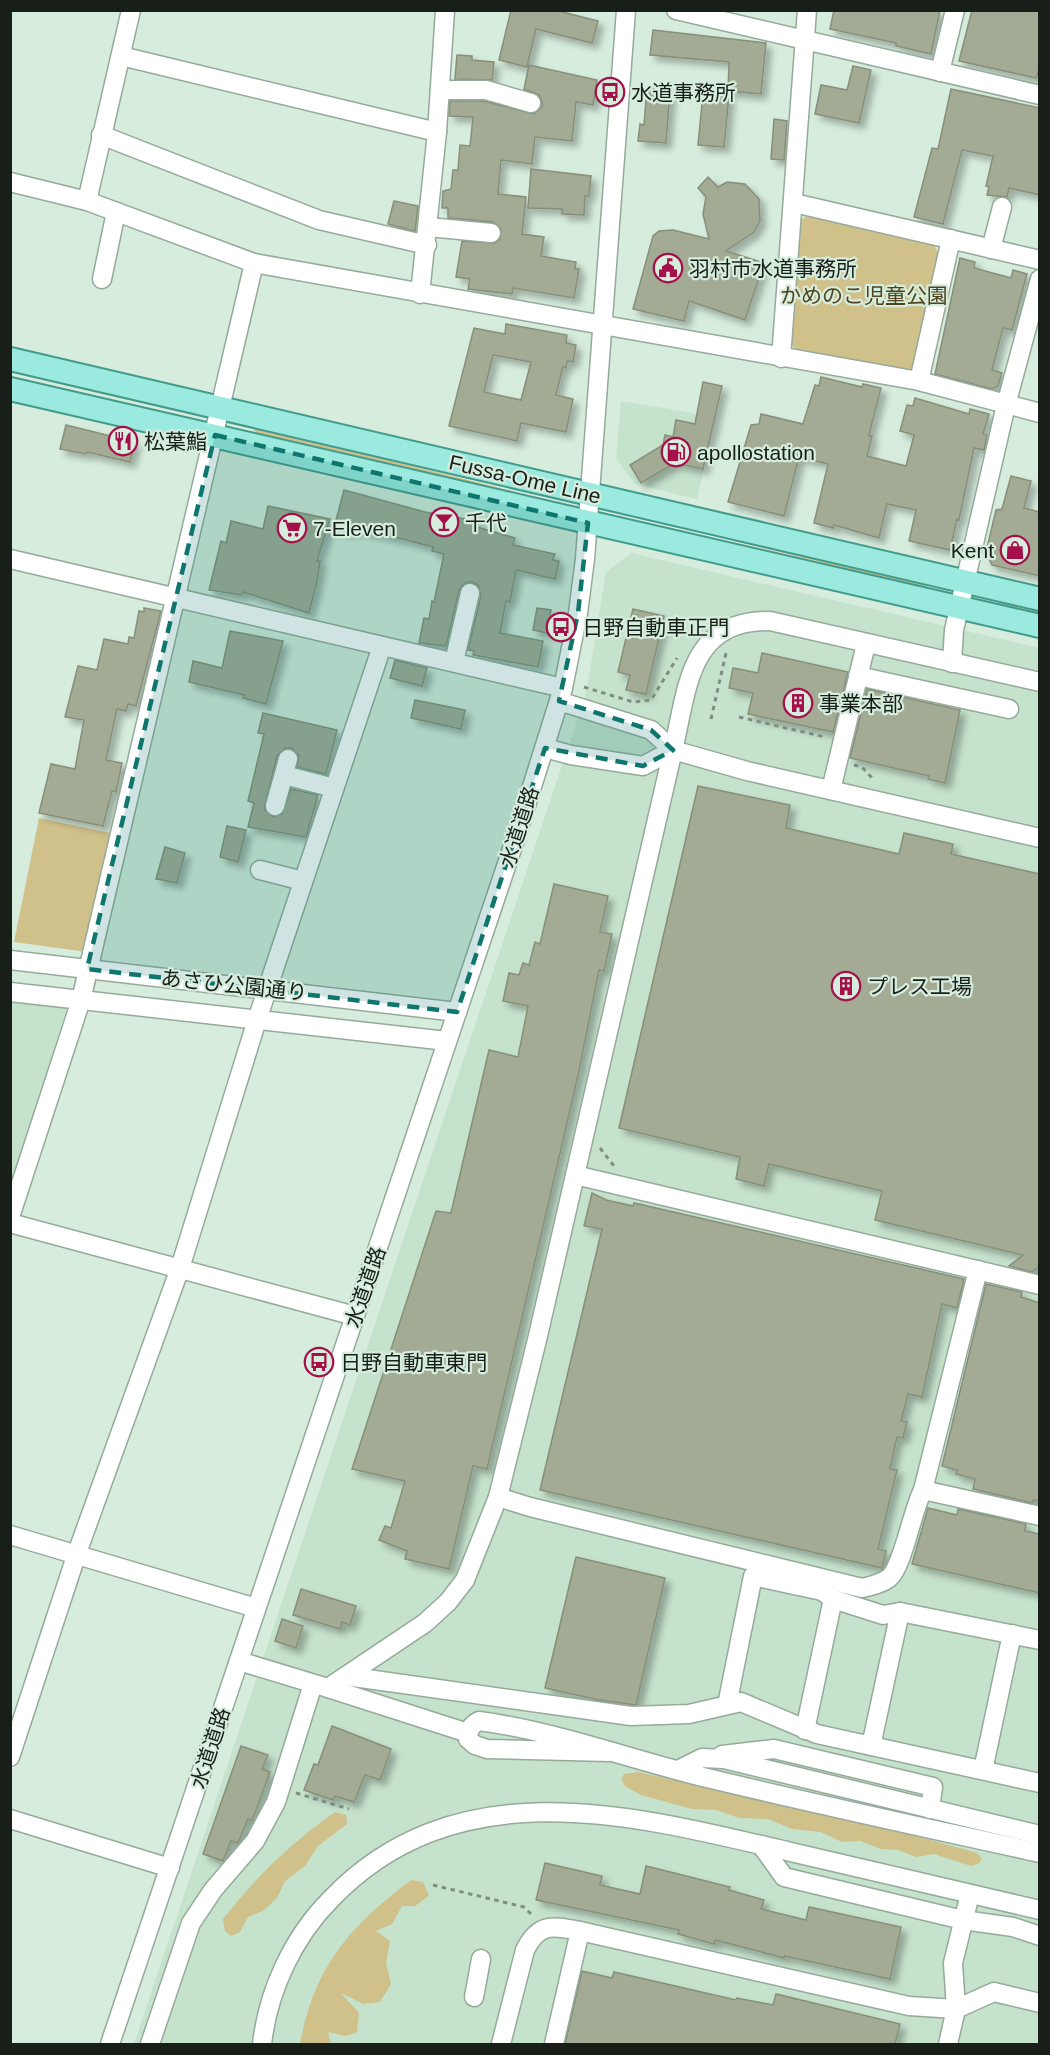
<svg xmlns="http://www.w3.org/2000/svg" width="1050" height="2055" viewBox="0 0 1050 2055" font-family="Arial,'Noto Sans JP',sans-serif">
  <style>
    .built { fill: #c5e2cc }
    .green { fill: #d0c08a }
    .building { fill: #a3ab95; stroke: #878f7a; stroke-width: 1.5; fill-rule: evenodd; filter: url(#shadow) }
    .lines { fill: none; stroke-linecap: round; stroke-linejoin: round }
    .minor-casing { stroke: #95aa9a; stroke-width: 21 }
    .major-casing { stroke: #429a8b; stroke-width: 26 }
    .path { stroke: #7f8e82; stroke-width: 3; stroke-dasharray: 4.5 4.5; stroke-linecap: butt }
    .minor { stroke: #fff; stroke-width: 18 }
    .major { stroke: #9beadf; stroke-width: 22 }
    .marked { fill: #0f766e; fill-opacity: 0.2; stroke: #0f766e; stroke-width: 4.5; stroke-dasharray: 12 8; stroke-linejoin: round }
    .labels { text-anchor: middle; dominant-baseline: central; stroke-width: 4.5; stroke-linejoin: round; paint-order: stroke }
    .poi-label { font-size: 21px; fill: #181f19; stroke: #d6ecdc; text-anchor: start }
    .park-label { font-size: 21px; fill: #4f441d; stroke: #d6ecdc }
    .street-label { font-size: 21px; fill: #181f19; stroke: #d6ecdc }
  </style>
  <defs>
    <filter id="shadow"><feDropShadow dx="5.5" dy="5.5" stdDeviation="3" flood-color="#0004"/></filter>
  </defs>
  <rect width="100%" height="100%" fill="#d6ecdc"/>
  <g class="built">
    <polygon points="621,401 716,417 697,499 635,484 616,458"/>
    <polygon points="631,553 1039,648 1039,2044 134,2044 586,694 606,572"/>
    <polygon points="11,993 69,1000 11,1187"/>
  </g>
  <g class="green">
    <polygon points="808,215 934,244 941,261 917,366 910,370 797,351 791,344 801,220"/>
    <polygon points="257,427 544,499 256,433 254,429"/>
    <polygon points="633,516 926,584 926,585 921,587"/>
    <polygon points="1002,602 1039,610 1039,616 1000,607"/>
    <polygon points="39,818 115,834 87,952 14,942"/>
    <polygon points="638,1772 898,1831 977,1853 982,1859 978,1864 971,1866 934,1854 916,1857 898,1850 881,1849 860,1841 842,1842 821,1832 792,1829 768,1819 739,1818 716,1810 692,1809 641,1795 625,1786 621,1779 624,1774"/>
    <path d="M335,1812L346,1815L347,1824L318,1846L305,1866L285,1881L277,1898L263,1911L248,1917L240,1932L231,1936L225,1931L223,1919C256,1877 291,1843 335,1812Z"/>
    <path d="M411,1880L423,1882L429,1896L415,1906H402L392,1924L376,1931L390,1941L386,1963L391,1984L380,2002L363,2004L341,1993L359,2013L357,2032L346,2036L328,2032L331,2044H300C314,1967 350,1926 411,1880Z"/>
  </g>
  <g class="building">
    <polygon points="511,10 555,10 598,21 592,43 536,29 527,67 499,60"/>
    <polygon points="834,10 940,10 931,54 896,46 896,43 830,29"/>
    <polygon points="972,10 1040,10 1040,66 1036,78 959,61"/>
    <polygon points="653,30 766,43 761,94 728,91 729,62 650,55"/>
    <polygon points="457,55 472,56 472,60 494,62 492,80 455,79"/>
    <polygon points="529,65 597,80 593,105 576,102 572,141 535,137 532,164 501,160 498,194 526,197 522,234 544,237 541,256 576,262 575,269 579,269 574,298 513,288 512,294 468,289 470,279 456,277 462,241 495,243 500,239 501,229 493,222 448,218 448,208 442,208 443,191 451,189 453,170 458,170 460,145 470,146 473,117 449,116 450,101 484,101 534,114 542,107 542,101 539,95 524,89"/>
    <polygon points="853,66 871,70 859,123 815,114 821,85 847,90"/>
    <polygon points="647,88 670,90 666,143 638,141 640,124 644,125"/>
    <polygon points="951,89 1040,108 1040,195 1009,188 1007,197 987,195 989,187 986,186 993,156 962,150 943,224 914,217 932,148 938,149"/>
    <polygon points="703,93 729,95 724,147 698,145"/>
    <polygon points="774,119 787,121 784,160 771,159"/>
    <polygon points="531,169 591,176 589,196 585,196 584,215 562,214 562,209 528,208"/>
    <polygon points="708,177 718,187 727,182 745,184 759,199 760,221 754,232 726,251 764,263 745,320 689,301 684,321 633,309 653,236 659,231 673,230 709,239 703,214 706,197 698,188"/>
    <polygon points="394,201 418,206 415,231 388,224"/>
    <polygon points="960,258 975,262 974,268 1011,278 1013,270 1027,274 1012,330 1003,328 992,370 1002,373 998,386 992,389 935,374"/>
    <path d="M506,324L567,335L566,343L576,345L573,362L567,361L566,368L563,367L556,395L573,399L566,432L521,423L517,441L449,426L474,328L505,334ZM493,355L531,362L521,400L484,392Z"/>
    <polygon points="821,377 862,387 863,384 881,388 870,431 869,436 872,436 867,456 906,466 914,435 900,431 907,405 913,406 915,398 969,414 970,409 989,414 983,434 987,435 984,450 974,448 959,520 957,519 950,550 909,541 916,510 887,504 879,538 834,525 833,528 814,523 828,464 799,457 784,516 728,502 751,425 759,424 761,414 803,424 815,385 819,386"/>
    <polygon points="703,382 722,386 703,469 675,463 641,483 630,465 663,445 665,435 673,437 676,420 695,424"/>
    <polygon points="66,425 135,442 130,462 87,452 86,454 60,449"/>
    <polygon points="1011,476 1031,481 1024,508 1040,512 1040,576 992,565 986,552 996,510 1002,509"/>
    <polygon points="344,490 425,512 478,521 477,527 515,538 513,545 555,554 553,560 559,561 555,579 516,570 510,602 506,601 500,633 543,641 538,667 473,655 474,651 468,650 481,595 478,585 472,582 466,582 459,590 446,646 419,643 424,618 429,619 432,601 434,602 444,554 432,551 433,547 403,539 351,528 350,532 334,528"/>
    <polygon points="268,506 330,519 317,561 320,561 317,581 309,613 243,592 242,595 209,590 221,541 226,543 231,521 263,529"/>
    <polygon points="144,608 161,611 136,706 128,704 126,711 117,709 106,760 122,763 116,792 112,791 103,826 39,813 51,764 75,769 84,720 65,717 78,666 97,670 104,639 128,644 129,637 134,638 139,611 144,612"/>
    <polygon points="537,608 551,610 547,633 533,630"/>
    <polygon points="633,609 664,616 646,694 626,690 630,675 618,672"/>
    <polygon points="230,631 283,641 266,704 243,698 244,695 189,682 193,661 222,668"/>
    <polygon points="762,653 848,672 833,732 748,714 753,693 729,688 733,668 758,673"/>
    <polygon points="395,660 427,668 422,686 390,678"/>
    <polygon points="867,689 960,710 945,783 928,779 929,776 850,758"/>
    <polygon points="415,700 465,710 461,729 411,718"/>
    <polygon points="263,713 337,730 326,774 297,767 299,756 292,748 285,748 277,756 264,809 273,817 282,814 291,789 318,795 306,837 248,827 254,803 248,801 264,734 258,733"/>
    <polygon points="698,786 790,805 786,828 899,854 904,833 953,844 951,854 1040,874 1040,1266 1032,1272 1009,1266 1023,1255 875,1220 882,1191 769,1164 764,1186 736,1179 740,1157 619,1128"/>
    <polygon points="227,826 246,830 238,862 220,857"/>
    <polygon points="165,847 185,853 177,883 156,879"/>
    <polygon points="554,884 608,896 600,932 612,934 604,971 599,970 579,1071 487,1469 473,1466 449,1569 405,1559 407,1551 379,1540 385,1526 391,1528 405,1481 352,1469 436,1211 451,1213 489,1050 518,1057 528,1006 503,1001 509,973 519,975 523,963 529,965 535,942 540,944"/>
    <polygon points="592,1193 606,1200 633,1206 634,1203 964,1279 957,1308 942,1304 922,1397 908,1394 901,1421 907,1422 903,1438 897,1437 890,1469 897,1470 878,1549 886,1551 882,1568 540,1490 602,1229 584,1226"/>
    <polygon points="986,1284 1022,1292 1021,1297 1040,1303 1040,1501 1033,1500 1032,1503 973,1489 975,1479 956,1474 957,1470 942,1466"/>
    <polygon points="928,1508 957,1515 958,1509 1026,1524 1025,1531 1040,1534 1040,1593 912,1564"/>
    <polygon points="576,1557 665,1578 636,1705 599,1700 545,1688"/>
    <polygon points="301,1589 356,1606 350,1625 342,1622 340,1629 293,1615"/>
    <polygon points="282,1619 303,1626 296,1648 275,1641"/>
    <polygon points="332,1726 391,1749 380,1780 365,1775 354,1802 335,1796 333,1800 304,1790 314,1764 318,1765"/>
    <polygon points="241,1746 268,1755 262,1769 270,1772 252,1821 248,1819 238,1843 231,1841 223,1861 203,1854"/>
    <polygon points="545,1863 602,1876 600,1885 640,1894 646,1866 730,1887 729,1890 764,1900 761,1909 806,1920 809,1907 901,1927 890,1979 785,1956 784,1958 715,1940 714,1944 678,1934 679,1930 536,1900"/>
    <polygon points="582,1971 612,1978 614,1972 736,2000 737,1998 773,2005 776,1994 900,2024 895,2044 565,2044"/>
  </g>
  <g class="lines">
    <g class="minor-casing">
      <g id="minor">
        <polyline points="676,10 1040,95"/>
        <polyline points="121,56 437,132"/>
        <polyline points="940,72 955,10"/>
        <polyline points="440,90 486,90 531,103"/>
        <polyline points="101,135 319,220 427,245"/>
        <polyline points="10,182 87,201 254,263 919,381 1040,413"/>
        <polyline points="87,201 131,10"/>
        <polyline points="794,203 1040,260"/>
        <polyline points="428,227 491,233"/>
        <polyline points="991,249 1002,207"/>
        <polyline points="102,279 116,212"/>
        <polyline points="420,294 437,132 445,10"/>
        <polyline points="781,358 807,10"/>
        <polyline points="919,381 951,239"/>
        <polyline points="10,559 563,688"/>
        <polyline points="454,662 470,593"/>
        <polyline points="952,663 954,630 1006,405 1040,279"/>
        <polyline points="858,676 1009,709"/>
        <polyline points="559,701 651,730 673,750 747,771 1040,838"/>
        <polyline points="545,748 571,755 643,766 673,750"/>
        <polyline points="284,775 334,788"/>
        <polyline points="831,790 866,644"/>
        <polyline points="275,806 288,759"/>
        <polyline points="260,870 303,881"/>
        <polyline points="10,960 457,1012"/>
        <polyline points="10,992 447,1041"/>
        <polyline points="575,1175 1040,1285"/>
        <polyline points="10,1217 81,1000 254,263"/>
        <polyline points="10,1223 355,1316"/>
        <polyline points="923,1490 1040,1516"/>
        <path d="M498,1497L530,1507L862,1588C871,1586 881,1584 889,1578C903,1567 912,1510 923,1490L978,1270"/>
        <polyline points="10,1535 256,1608"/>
        <path d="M239,1661L328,1688L425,1623L448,1602L465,1580L498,1497L537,1340L673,750C688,688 688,620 770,621L1040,682"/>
        <polyline points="346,1676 631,1716 689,1714 741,1702 817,1734 1040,1783"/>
        <polyline points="328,1688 468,1733"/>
        <polyline points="727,1705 753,1576 822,1591 833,1599 883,1615 900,1612 1040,1640"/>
        <polyline points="805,1730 833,1599"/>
        <polyline points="871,1746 900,1612"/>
        <path d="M609,1752L487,1749L475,1745L468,1739C468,1730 471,1725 479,1721C555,1731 629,1759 703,1777C815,1804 927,1828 1040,1853"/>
        <polyline points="722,1755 774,1749 933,1787 930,1809"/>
        <polyline points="10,1757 77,1553 180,1268 257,1020 382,646"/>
        <polyline points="678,1770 702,1758 724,1759 1040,1835"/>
        <polyline points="983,1770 1012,1634"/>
        <polyline points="10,1819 170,1868"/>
        <polyline points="761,1845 784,1877 963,1920 1013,1927 1040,1936"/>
        <polyline points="474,1997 481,1959"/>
        <polyline points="110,2044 518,831 563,688 578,613 585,559 626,10"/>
        <polyline points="150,2044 191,1923 213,1890 255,1841 276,1802 313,1684"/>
        <path d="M262,2044C268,1991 293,1937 331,1899C459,1766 637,1816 795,1853C877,1872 958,1891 1040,1910"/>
        <path d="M501,2044L525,1950C539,1922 553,1926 580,1931L909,2006L956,2009L994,1992L1040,2003"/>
        <polyline points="554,2044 580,1931"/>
        <polyline points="948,2044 956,2009 953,1963 970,1894"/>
      </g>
    </g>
    <g class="major-casing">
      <g id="major">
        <polyline points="10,359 1040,599"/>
        <polyline points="10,389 1040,626"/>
      </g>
    </g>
    <g class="path">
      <polyline points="584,687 633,702 651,700 677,658"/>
      <polyline points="739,717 825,737"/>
      <polyline points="711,719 726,653"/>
      <polyline points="854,765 862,767 874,780"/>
      <polyline points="600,1148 614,1166"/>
      <polyline points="296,1793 349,1809"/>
      <polyline points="433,1885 524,1907 533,1916"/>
    </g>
    <use href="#minor" class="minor"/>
    <use href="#major" class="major"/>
  </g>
  <path class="marked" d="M215,435L588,523L578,613L559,701L651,730L673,750L643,766L545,748L457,1012L87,969Z"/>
  <defs>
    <g id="bus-ring" transform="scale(1.5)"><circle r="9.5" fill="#d6ecdc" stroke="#a50f4a" stroke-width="1.5"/><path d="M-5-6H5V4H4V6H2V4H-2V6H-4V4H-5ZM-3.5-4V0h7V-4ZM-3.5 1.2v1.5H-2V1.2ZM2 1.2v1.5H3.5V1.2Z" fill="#a50f4a"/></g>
    <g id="civic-ring" transform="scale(1.5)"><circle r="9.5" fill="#d6ecdc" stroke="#a50f4a" stroke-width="1.5"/><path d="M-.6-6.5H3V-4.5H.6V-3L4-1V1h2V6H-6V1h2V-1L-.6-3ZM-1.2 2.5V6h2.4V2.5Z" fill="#a50f4a"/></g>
    <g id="restaurant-ring" transform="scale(1.5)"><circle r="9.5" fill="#d6ecdc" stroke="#a50f4a" stroke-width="1.5"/><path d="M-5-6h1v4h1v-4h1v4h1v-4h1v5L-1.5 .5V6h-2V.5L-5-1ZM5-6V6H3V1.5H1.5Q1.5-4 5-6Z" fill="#a50f4a"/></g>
    <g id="fuel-ring" transform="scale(1.5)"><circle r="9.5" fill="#d6ecdc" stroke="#a50f4a" stroke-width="1.5"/><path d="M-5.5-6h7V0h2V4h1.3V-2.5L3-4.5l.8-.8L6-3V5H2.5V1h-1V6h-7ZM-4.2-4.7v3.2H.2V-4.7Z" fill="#a50f4a"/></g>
    <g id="bar-ring" transform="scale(1.5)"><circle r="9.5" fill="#d6ecdc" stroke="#a50f4a" stroke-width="1.5"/><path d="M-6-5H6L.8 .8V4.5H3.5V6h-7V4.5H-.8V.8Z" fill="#a50f4a"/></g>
    <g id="supermarket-ring" transform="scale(1.5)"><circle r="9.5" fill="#d6ecdc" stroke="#a50f4a" stroke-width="1.5"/><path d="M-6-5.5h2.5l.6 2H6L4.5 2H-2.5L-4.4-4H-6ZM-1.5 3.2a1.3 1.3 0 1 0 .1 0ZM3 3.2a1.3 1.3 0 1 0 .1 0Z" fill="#a50f4a"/></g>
    <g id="shop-ring" transform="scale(1.5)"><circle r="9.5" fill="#d6ecdc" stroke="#a50f4a" stroke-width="1.5"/><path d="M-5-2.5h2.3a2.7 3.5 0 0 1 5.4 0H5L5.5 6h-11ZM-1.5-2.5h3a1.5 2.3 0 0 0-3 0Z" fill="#a50f4a"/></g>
    <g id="building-ring" transform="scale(1.5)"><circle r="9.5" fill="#d6ecdc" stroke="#a50f4a" stroke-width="1.5"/><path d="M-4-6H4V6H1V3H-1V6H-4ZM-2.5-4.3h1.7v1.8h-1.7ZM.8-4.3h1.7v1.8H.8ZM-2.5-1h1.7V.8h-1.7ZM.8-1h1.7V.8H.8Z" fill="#a50f4a"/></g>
  </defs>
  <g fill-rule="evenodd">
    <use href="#bus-ring" x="610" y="92"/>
    <use href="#civic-ring" x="668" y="268"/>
    <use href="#restaurant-ring" x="123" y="441"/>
    <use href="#fuel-ring" x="676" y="452"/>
    <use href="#bar-ring" x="444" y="522"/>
    <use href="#supermarket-ring" x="292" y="528"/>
    <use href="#shop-ring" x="1015" y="550"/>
    <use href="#bus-ring" x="561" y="627"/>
    <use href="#building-ring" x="798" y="703"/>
    <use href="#building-ring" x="846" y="986"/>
    <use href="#bus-ring" x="319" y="1362"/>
  </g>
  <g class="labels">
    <g class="poi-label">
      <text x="631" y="92">水道事務所</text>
      <text x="689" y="268">羽村市水道事務所</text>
      <text x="144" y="441">松葉鮨</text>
      <text x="697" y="452">apollostation</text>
      <text x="465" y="522">千代</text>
      <text x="313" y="528">7-Eleven</text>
      <text x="994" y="550" text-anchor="end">Kent</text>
      <text x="582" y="627">日野自動車正門</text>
      <text x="819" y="703">事業本部</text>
      <text x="867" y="986">プレス工場</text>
      <text x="340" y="1362">日野自動車東門</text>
    </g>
    <g class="park-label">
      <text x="864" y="295">かめのこ児童公園</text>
    </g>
    <g class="street-label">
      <text transform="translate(525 479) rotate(13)">Fussa-Ome Line</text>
      <text transform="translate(519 827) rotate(-72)">水道道路</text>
      <text transform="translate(234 985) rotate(6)">あさひ公園通り</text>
      <text transform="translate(365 1287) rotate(-71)">水道道路</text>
      <text transform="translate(210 1748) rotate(-72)">水道道路</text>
    </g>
  </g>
  <rect width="1050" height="2055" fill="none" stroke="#181f19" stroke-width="24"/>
</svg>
